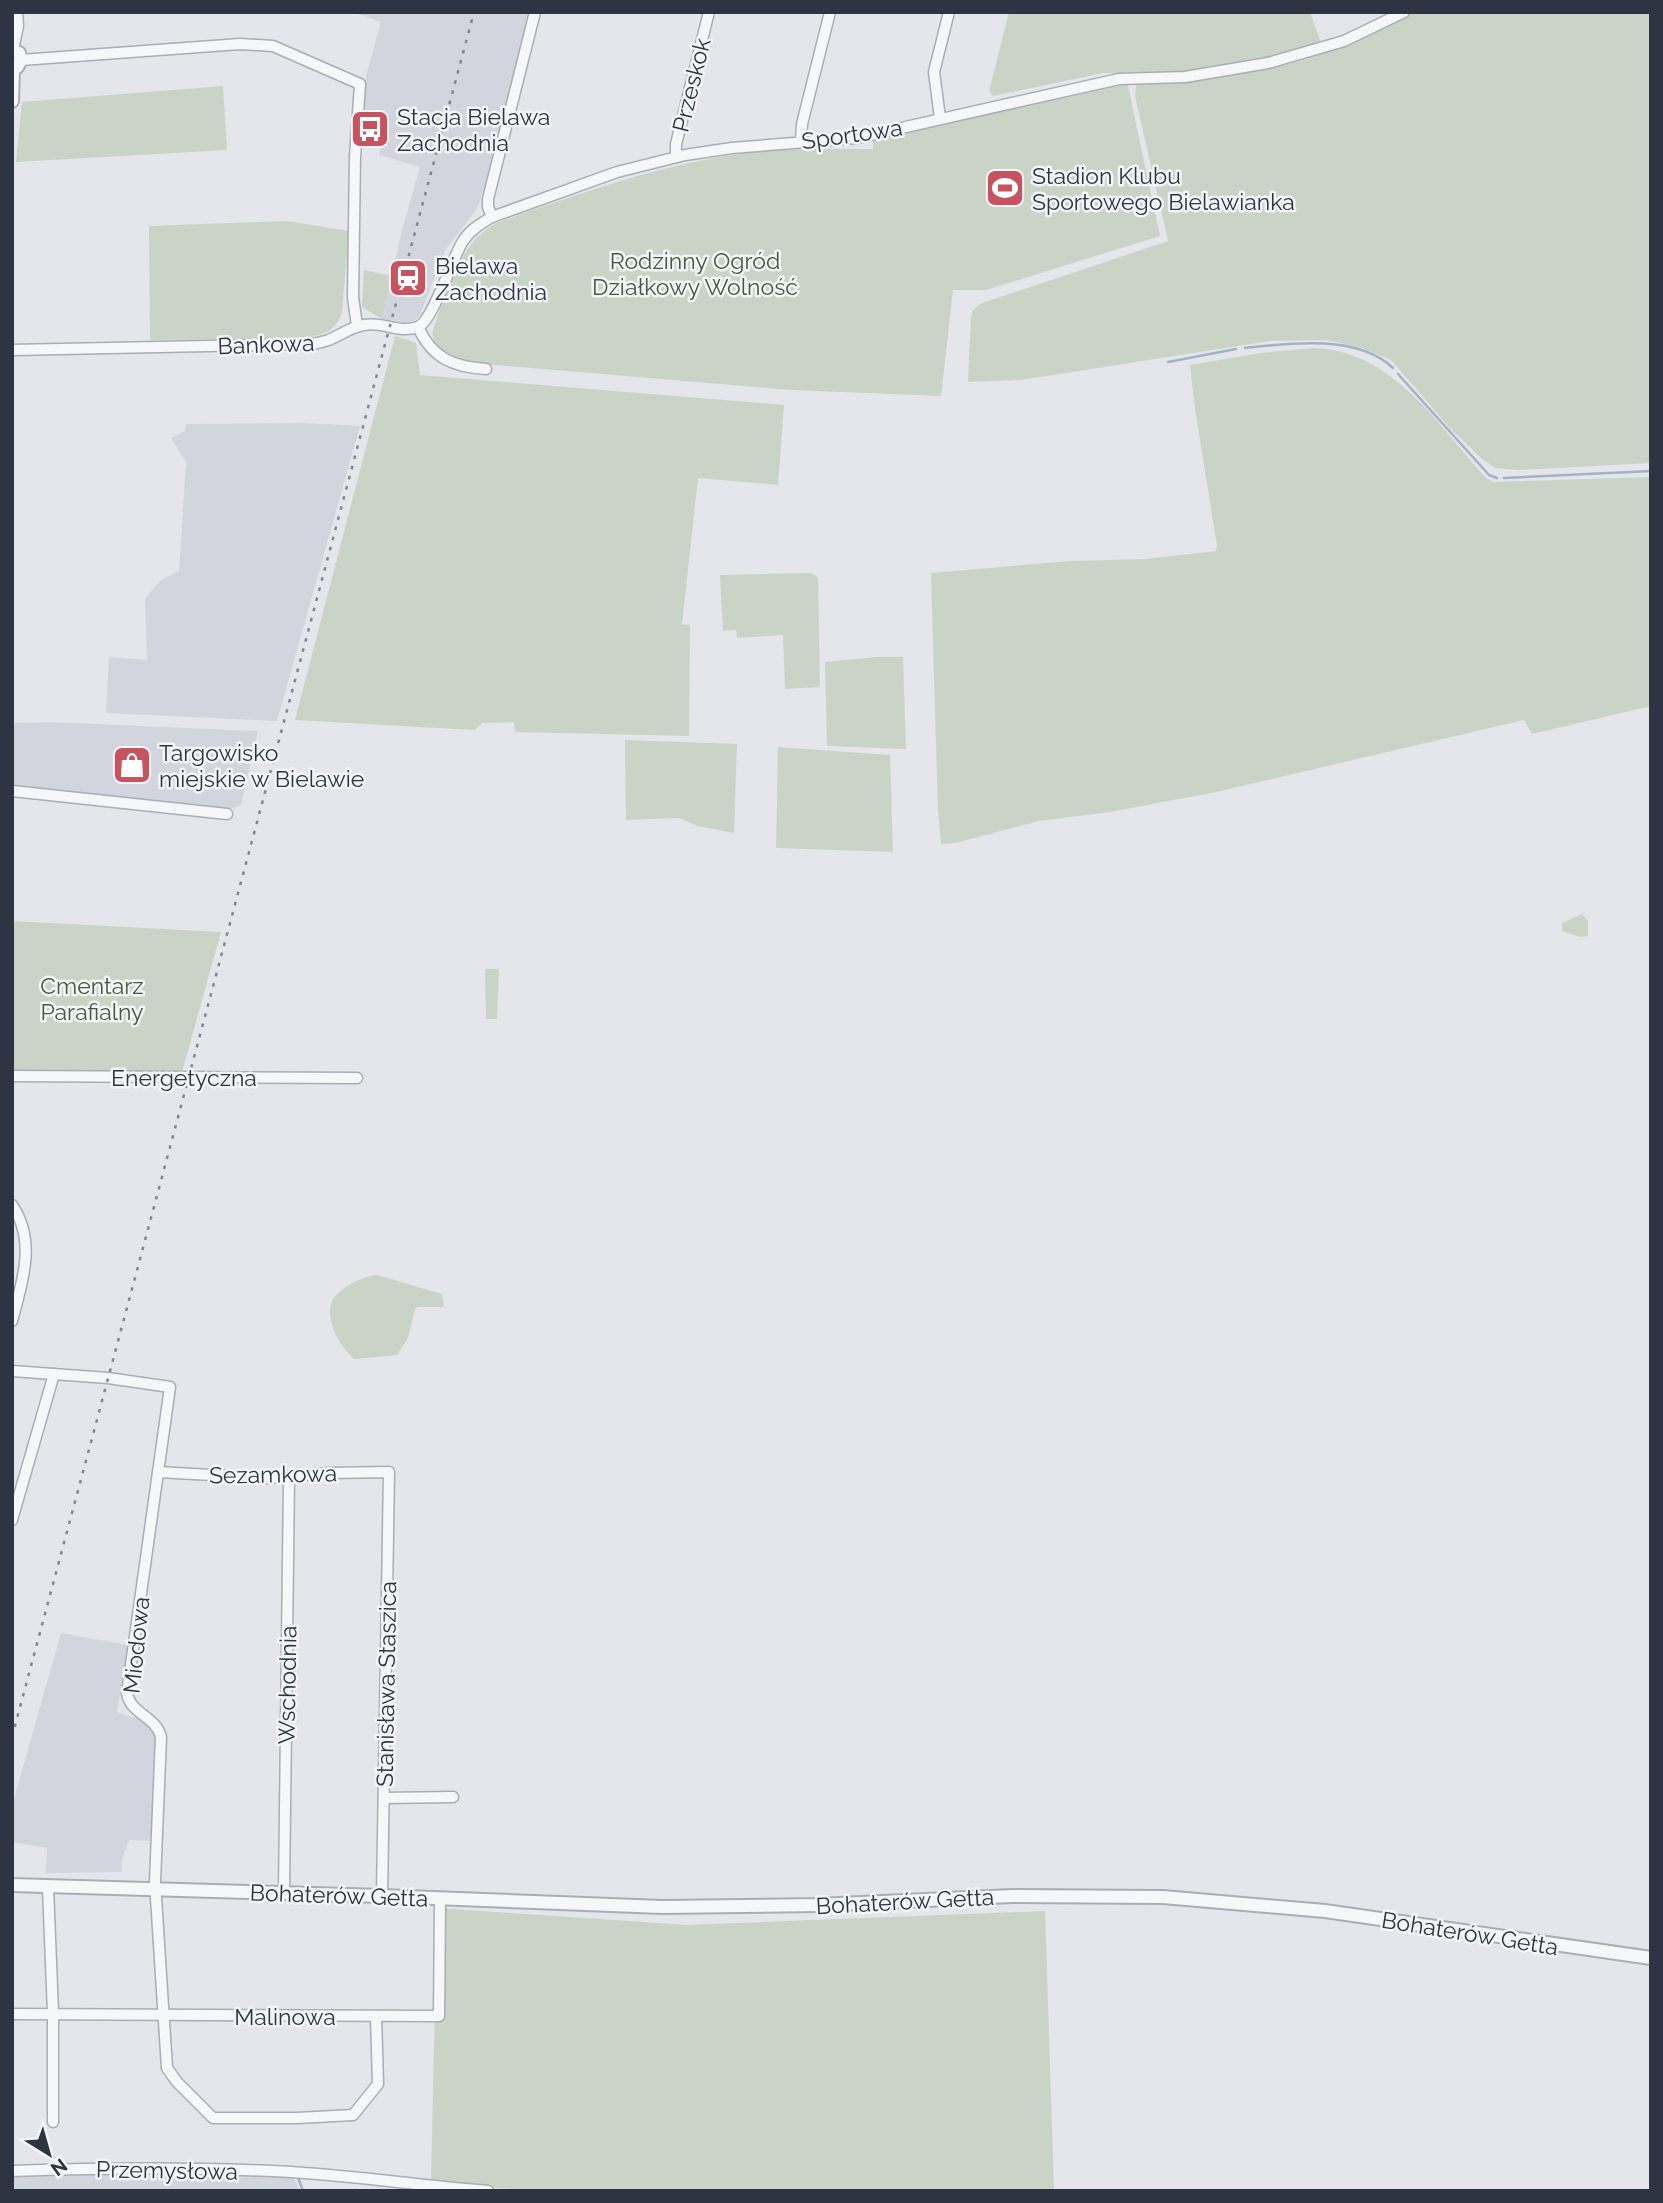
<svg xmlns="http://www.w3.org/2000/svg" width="1663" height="2203" viewBox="0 0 1663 2203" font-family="Raleway,sans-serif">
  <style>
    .built { fill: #d2d5dd }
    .green { fill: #c9d4c6 }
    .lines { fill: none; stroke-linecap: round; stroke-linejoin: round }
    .stream { stroke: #a2b3c8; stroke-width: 2.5 }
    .minor-casing { stroke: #a9adb5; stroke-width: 13 }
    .tertiary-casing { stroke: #a9adb5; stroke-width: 16 }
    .minor { stroke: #f6f7f9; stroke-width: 10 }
    .tertiary { stroke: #f6f7f9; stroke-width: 12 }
    .rail { stroke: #7e8693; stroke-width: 2.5; stroke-dasharray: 3.5 7; stroke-linecap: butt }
    .labels { text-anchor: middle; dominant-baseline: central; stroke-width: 5; stroke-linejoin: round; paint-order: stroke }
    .street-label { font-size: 23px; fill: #2d3442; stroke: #f4f5f8 }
    .poi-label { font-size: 23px; fill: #2d3442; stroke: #f4f5f8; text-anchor: start }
    .park-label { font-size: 23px; fill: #405d3b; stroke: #f4f5f8 }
  </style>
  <rect width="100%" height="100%" fill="#e4e6eb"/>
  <g class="built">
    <polygon points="352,12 529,12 487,179 477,209 446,249 420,315 412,323 382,319 402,230 420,167 379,155 382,139 362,133 366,76 381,22"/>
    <polygon points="303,423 360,426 277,721 106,713 109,657 147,660 145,599 161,580 179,571 186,462 171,438 185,431 186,424"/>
    <polygon points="51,722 258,731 241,805 228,810 12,787 12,723"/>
    <polygon points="61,1633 128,1645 117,1712 145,1721 155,1734 152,1841 129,1840 122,1859 122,1872 46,1873 47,1848 12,1842 12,1806"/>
    <polygon points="12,2174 293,2177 300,2191 12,2191"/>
  </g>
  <g class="green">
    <polygon points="1009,12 1310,12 1321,43 1265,60 1224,67 1170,74 1103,73 993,96 989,91"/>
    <polygon points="1415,12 1651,12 1651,463 1519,470 1495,468 1482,459 1449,427 1391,360 1362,348 1327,340 1270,341 1021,380 968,382 971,317 973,310 982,303 1168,241 1135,96 1136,85 1197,80 1247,73 1301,61 1356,41"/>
    <path d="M1127,81L1160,236L986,290H953L941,396L792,390L472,363C455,359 429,350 433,329C447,292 459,242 497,223C589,190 683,156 781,150C812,148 842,149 873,149V138Z"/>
    <polygon points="223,86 227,150 16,162 22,102"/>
    <path d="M286,221L349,231L342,311C338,330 322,336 304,338L150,340L149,226Z"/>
    <polygon points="364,270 387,275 392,274 382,319 362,307"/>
    <polygon points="395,336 416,343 420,375 784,405 778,485 698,478 682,624 690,625 689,736 515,732 514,722 483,723 474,730 295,720"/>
    <path d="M1315,348C1393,351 1439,426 1486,478L1493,482L1651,477V706L1532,734L1524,720L1216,792L1110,812L1039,821L955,843L941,844L938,811L931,573L1069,561L1145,559L1216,551L1217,546L1195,409L1190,365L1260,353Z"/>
    <polygon points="810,573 818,577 820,687 785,689 783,635 737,638 736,630 723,631 720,575"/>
    <polygon points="876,657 903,657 906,749 827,746 825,662"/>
    <polygon points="625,740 737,744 734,833 698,826 679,818 626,820"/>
    <polygon points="778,747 890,755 893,852 776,848"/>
    <polygon points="1582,914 1588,921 1588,936 1580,937 1562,931 1562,923"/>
    <polygon points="12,921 221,932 182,1072 12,1070"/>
    <polygon points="485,969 499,969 497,1019 486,1019"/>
    <path d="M377,1275L442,1294L444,1305L443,1307H418L415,1309L408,1338L397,1355L355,1359C341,1349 326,1322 331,1304C336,1289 363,1276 377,1275Z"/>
    <polygon points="437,1908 686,1925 1045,1911 1054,2191 543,2191 431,2184"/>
  </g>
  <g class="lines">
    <g class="stream">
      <path d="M1245,348C1289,343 1358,334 1393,368"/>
      <polyline points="1168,362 1236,349"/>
      <polyline points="1398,374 1489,475 1497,478"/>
      <polyline points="1504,478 1651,471"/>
      <polyline points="297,2175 303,2191"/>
    </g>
    <g class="minor-casing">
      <g id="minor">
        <polyline points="13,50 18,26 17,12"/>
        <polyline points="21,60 240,44 273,46 360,84 355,157 353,297 357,326"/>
        <polyline points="940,118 934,72 949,12"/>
        <polyline points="801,142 802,124 830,12"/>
        <polyline points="676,157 676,144 709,12"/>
        <polyline points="492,217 488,207 488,199 535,12"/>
        <path d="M418,327C432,358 453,367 486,369"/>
        <path d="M12,350L308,344C335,343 344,328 364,325C382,321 399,334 418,327C433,321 452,258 463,241C470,230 480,224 492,217L617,172L685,155L732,148L857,138L1119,79L1185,77L1268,63L1344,41L1404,12"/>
        <polyline points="12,791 227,814"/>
        <polyline points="12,1076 357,1078"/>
        <path d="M12,1205C37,1241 22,1283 12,1321"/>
        <path d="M12,1371L108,1378L170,1387L127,1693C130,1714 156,1716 161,1737L155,1882L167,2068L177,2082L213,2118H297L353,2115L378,2084L376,2016"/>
        <polyline points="158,1472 267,1478 329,1473 389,1472 382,1896"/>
        <polyline points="12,1520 54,1374"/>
        <polyline points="384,1798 453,1797"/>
        <polyline points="48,1887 53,2013 53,2122"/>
        <polyline points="284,1893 289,1477"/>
        <polyline points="12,2014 439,2016 440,1898"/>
        <path d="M12,2171C105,2168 198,2167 291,2172C357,2176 423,2186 488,2191"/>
      </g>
    </g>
    <g class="tertiary-casing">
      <g id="tertiary">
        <polyline points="12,50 19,53 21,60 17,67 12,69"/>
        <polyline points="12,101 13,69"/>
        <polyline points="12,1885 382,1896 662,1907 818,1905 1012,1896 1163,1897 1325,1911 1651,1958"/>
      </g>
    </g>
    <use href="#minor" class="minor"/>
    <use href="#tertiary" class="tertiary"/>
    <polyline class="rail" points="12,1737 474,12"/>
  </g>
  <defs>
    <g id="bus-square" transform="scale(2.0125)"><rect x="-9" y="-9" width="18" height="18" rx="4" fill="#c65360" stroke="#f4f5f8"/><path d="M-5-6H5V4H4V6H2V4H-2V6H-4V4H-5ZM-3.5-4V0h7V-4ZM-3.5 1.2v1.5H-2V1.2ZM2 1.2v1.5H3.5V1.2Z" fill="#fff"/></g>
    <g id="stadium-square" transform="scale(2.0125)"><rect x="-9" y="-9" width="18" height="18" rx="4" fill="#c65360" stroke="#f4f5f8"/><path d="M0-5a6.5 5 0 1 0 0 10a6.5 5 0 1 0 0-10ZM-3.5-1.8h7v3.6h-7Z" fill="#fff"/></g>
    <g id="station-square" transform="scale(2.0125)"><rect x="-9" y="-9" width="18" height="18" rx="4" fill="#c65360" stroke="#f4f5f8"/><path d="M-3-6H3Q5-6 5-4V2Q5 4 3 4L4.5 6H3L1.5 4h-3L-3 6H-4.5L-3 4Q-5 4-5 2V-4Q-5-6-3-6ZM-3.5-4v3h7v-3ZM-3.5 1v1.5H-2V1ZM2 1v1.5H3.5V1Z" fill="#fff"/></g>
    <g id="shop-square" transform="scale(2.0125)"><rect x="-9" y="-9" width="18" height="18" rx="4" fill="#c65360" stroke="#f4f5f8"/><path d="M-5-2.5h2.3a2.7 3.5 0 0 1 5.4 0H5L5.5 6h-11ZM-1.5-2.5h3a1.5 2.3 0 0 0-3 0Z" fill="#fff"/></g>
  </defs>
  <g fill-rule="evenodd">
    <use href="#bus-square" x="370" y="129"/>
    <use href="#stadium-square" x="1005" y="188"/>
    <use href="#station-square" x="408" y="278"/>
    <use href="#shop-square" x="132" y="765"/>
  </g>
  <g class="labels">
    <g class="street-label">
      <text transform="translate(691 85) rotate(-76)">Przeskok</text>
      <text transform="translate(852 134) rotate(-8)">Sportowa</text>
      <text transform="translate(266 344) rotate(-2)">Bankowa</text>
      <text x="184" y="1077">Energetyczna</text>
      <text transform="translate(273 1474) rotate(-1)">Sezamkowa</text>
      <text transform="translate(136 1645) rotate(-84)">Miodowa</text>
      <text transform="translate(386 1684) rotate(-89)">Stanisława Staszica</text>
      <text transform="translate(287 1685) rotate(-89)">Wschodnia</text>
      <text transform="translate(339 1895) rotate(2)">Bohaterów Getta</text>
      <text transform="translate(905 1901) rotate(-3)">Bohaterów Getta</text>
      <text transform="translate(1470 1933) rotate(9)">Bohaterów Getta</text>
      <text x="285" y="2016">Malinowa</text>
      <text transform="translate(167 2170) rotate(1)">Przemysłowa</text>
    </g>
    <g class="poi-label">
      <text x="397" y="116">Stacja Bielawa<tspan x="397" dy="26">Zachodnia</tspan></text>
      <text x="1032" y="175">Stadion Klubu<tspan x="1032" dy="26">Sportowego Bielawianka</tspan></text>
      <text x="435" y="265">Bielawa<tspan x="435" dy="26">Zachodnia</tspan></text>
      <text x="159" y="752">Targowisko<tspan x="159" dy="26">miejskie w Bielawie</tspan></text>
    </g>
    <g class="park-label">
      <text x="695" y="260">Rodzinny Ogród<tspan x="695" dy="26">Działkowy Wolność</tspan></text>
      <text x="92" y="985">Cmentarz<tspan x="92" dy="26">Parafialny</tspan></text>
    </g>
  </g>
  <rect width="1663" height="2203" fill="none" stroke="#2d3442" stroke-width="28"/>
  <g transform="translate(49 2154) rotate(143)" stroke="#f4f5f8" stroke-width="5" paint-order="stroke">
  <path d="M0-5L12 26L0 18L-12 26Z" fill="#2d3442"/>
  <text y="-10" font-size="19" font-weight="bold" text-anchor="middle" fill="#2d3442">N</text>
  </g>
</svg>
